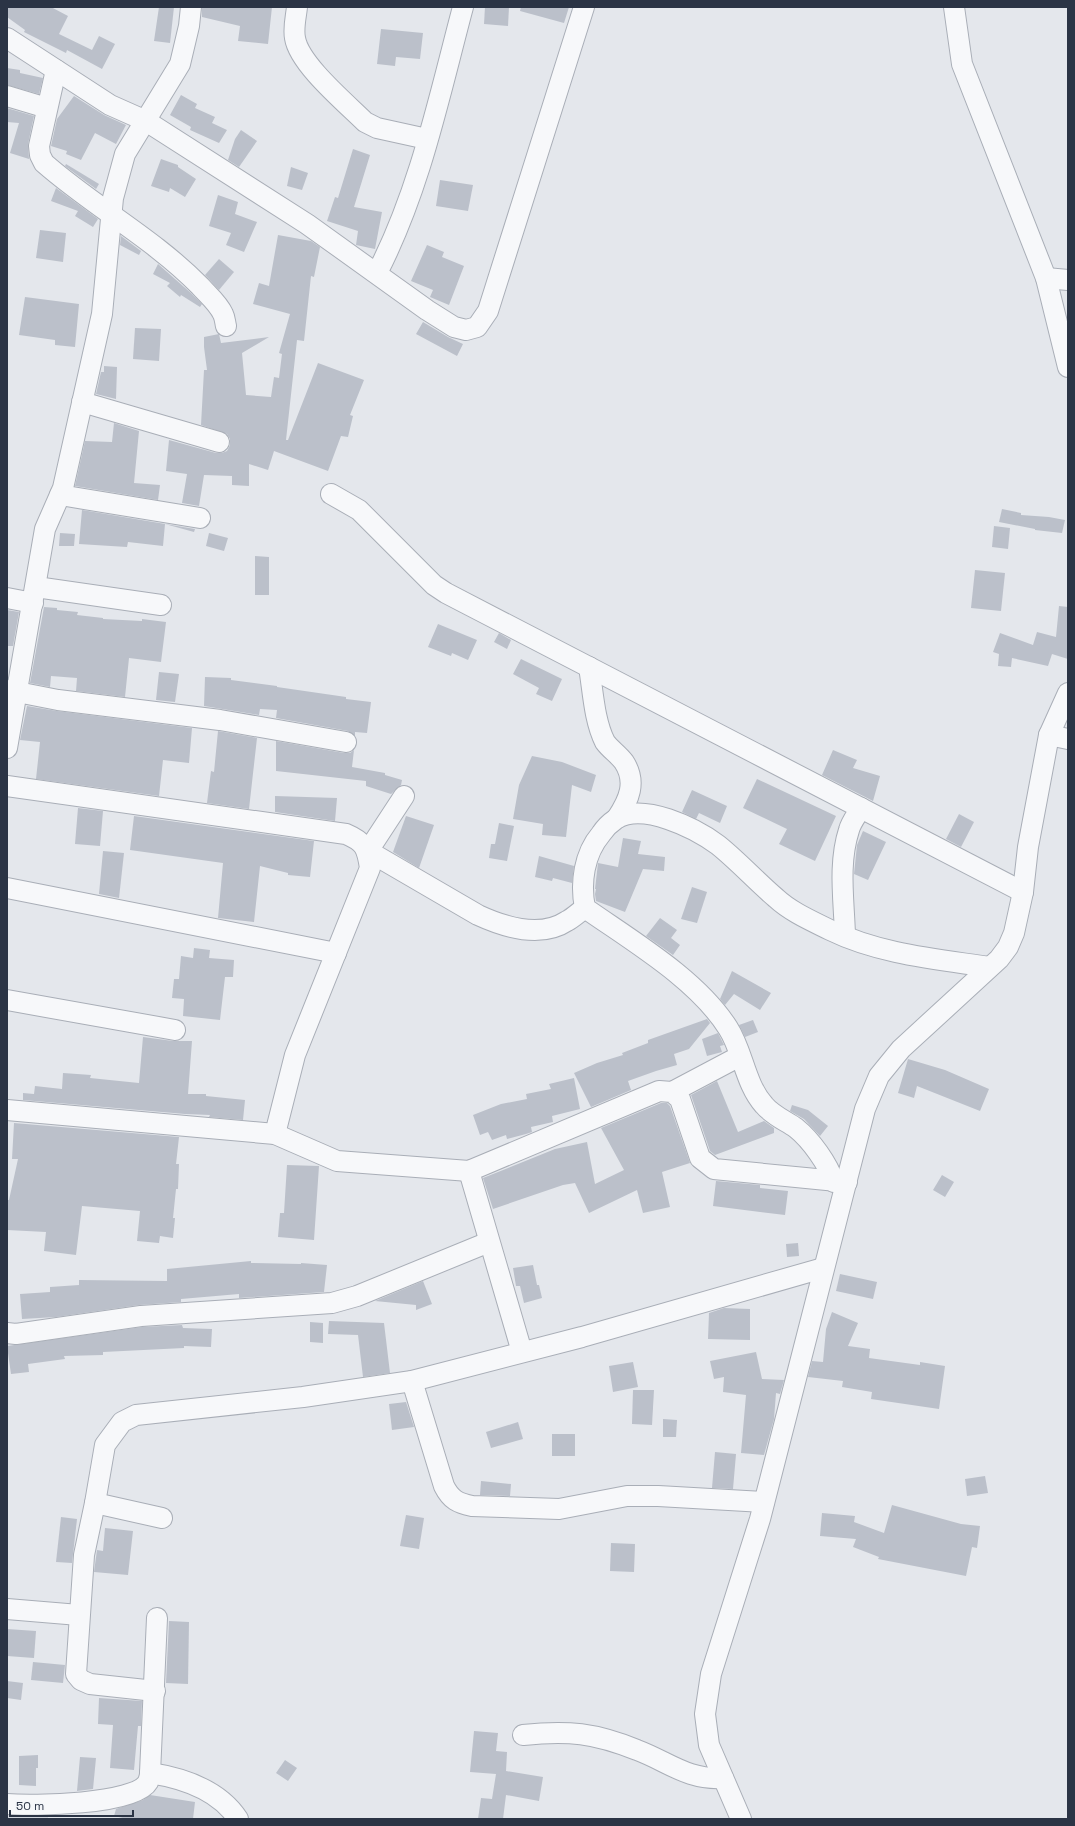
<svg xmlns="http://www.w3.org/2000/svg" width="1075" height="1826" viewBox="0 0 1075 1826" font-family="'Space Grotesk',sans-serif">
  <style>
    .built { fill: #d2d6de }
    .building { fill: #bbc0ca }
    .lines { fill: none; stroke-linecap: round; stroke-linejoin: round }
    .minor-casing { stroke: #a9aeb7; stroke-width: 22 }
    .minor { stroke: #f7f8fa; stroke-width: 20 }
  </style>
  <rect width="100%" height="100%" fill="#e4e7ec"/>
  <polygon class="built" points="7,1813 48,1816 48,1819 7,1819"/>
  <g class="building">
    <polygon points="7,7 51,7 68,16 59,34 92,50 99,36 115,44 102,69 67,50 66,53 24,32 25,30 7,17"/>
    <polygon points="159,7 174,7 170,43 154,41"/>
    <polygon points="202,7 272,7 268,44 238,41 240,26 202,17"/>
    <polygon points="485,7 509,7 508,26 484,24"/>
    <polygon points="521,7 569,7 564,23 520,11"/>
    <polygon points="381,29 423,33 420,59 396,57 395,66 377,64"/>
    <polygon points="7,68 20,70 20,73 43,78 39,94 7,85"/>
    <polygon points="181,95 197,104 195,108 215,117 212,123 227,130 219,143 190,130 191,127 170,115"/>
    <polygon points="74,96 104,115 126,125 116,144 95,133 81,160 66,154 67,151 51,146 57,119"/>
    <polygon points="7,108 34,116 28,144 29,159 10,153 19,123 7,122"/>
    <polygon points="241,130 257,141 239,167 228,160 235,139"/>
    <polygon points="353,149 370,155 354,207 382,212 375,249 356,245 358,231 327,221 335,197 338,198"/>
    <polygon points="161,159 178,165 178,167 196,179 185,197 170,188 169,192 151,186"/>
    <polygon points="66,164 99,184 96,189 65,166"/>
    <polygon points="291,167 308,173 302,190 287,186"/>
    <polygon points="440,180 473,185 468,211 436,206"/>
    <polygon points="56,188 98,219 93,227 75,216 78,211 51,201"/>
    <polygon points="218,195 238,202 235,214 257,222 244,252 226,245 231,233 209,226"/>
    <polygon points="40,230 66,233 63,262 36,258"/>
    <polygon points="278,235 311,241 320,247 314,277 311,276 304,341 297,340 286,440 288,440 318,363 364,380 350,415 353,416 348,437 341,436 328,471 274,451 268,470 249,464 249,486 232,485 232,476 204,475 199,506 182,503 187,474 166,471 169,440 216,453 222,453 227,451 230,445 230,439 227,434 201,425 204,370 207,370 204,347 204,337 219,334 221,343 269,337 242,353 246,395 271,397 274,377 279,378 282,354 279,353 290,314 253,304 259,283 269,286"/>
    <polygon points="121,236 141,251 139,255 120,245"/>
    <polygon points="427,245 444,252 442,257 464,266 449,305 430,297 433,290 411,281"/>
    <polygon points="219,259 234,272 219,290 205,275"/>
    <polygon points="158,264 192,294 202,304 200,307 181,295 180,297 167,286 170,283 153,274"/>
    <polygon points="25,297 79,304 75,347 55,345 55,340 19,335"/>
    <polygon points="423,322 448,337 463,344 457,356 416,334"/>
    <polygon points="135,328 161,329 159,361 133,359"/>
    <polygon points="104,366 117,367 116,399 96,394 101,372 104,372"/>
    <polygon points="114,423 139,431 134,483 160,485 158,500 75,486 85,441 112,442"/>
    <polygon points="1002,509 1021,513 1021,515 1049,517 1065,520 1062,533 1035,530 1035,529 999,522"/>
    <polygon points="82,510 195,529 194,532 165,524 163,546 128,542 127,547 79,544"/>
    <polygon points="994,526 1010,528 1008,549 992,547"/>
    <polygon points="60,533 75,534 74,546 59,546"/>
    <polygon points="209,533 228,538 224,551 206,546"/>
    <polygon points="255,556 269,557 269,595 255,595"/>
    <polygon points="975,570 1005,573 1001,611 971,608"/>
    <polygon points="1059,606 1068,607 1068,659 1052,654 1048,666 1012,658 1011,667 998,666 999,654 993,652 1000,633 1033,645 1037,632 1056,637"/>
    <polygon points="44,607 57,608 57,610 78,612 77,615 103,618 103,619 142,621 142,619 166,622 161,662 129,658 125,697 76,691 77,678 51,676 50,687 30,683"/>
    <polygon points="7,610 19,612 13,646 7,646"/>
    <polygon points="438,624 477,640 468,660 452,653 451,656 428,647"/>
    <polygon points="499,633 511,640 507,649 494,642"/>
    <polygon points="521,659 562,679 552,701 536,694 539,688 513,674"/>
    <polygon points="159,672 179,674 175,702 156,700"/>
    <polygon points="205,677 231,678 231,680 277,686 277,687 346,697 346,699 371,702 367,733 355,732 355,736 348,731 276,718 277,710 260,709 259,715 204,706"/>
    <polygon points="27,706 57,711 192,728 189,763 163,760 159,796 36,779 40,742 20,740"/>
    <polygon points="218,731 257,738 249,809 207,803 211,771 214,772"/>
    <polygon points="276,741 344,753 350,753 354,750 352,767 385,773 385,775 402,780 401,785 391,794 366,786 366,781 276,771"/>
    <polygon points="833,750 857,760 853,768 880,776 873,801 822,775"/>
    <polygon points="532,756 562,762 596,775 591,792 572,785 566,837 542,835 543,824 513,819 519,785"/>
    <polygon points="757,779 836,816 815,861 779,844 787,829 743,808"/>
    <polygon points="692,790 727,806 720,823 699,813 696,819 682,812"/>
    <polygon points="275,796 337,798 335,821 275,812"/>
    <polygon points="78,808 103,811 100,846 75,844"/>
    <polygon points="959,814 974,822 961,847 946,839"/>
    <polygon points="134,816 314,841 310,877 288,875 288,873 260,866 254,922 218,918 223,863 130,850"/>
    <polygon points="406,816 434,825 419,868 393,852"/>
    <polygon points="499,823 514,826 507,861 489,858 491,844 495,844"/>
    <polygon points="863,831 886,842 868,880 854,874 857,845"/>
    <polygon points="623,838 641,841 638,854 665,857 664,871 643,869 625,912 596,901 595,894 596,889 595,889 598,863 618,867"/>
    <polygon points="103,851 124,853 119,898 99,894"/>
    <polygon points="539,856 574,866 572,883 553,878 552,881 535,877"/>
    <polygon points="692,887 707,892 697,923 681,919"/>
    <polygon points="660,918 677,930 671,938 680,945 673,955 646,936"/>
    <polygon points="194,948 210,950 209,958 234,960 233,977 225,977 220,1020 183,1016 184,999 172,998 174,979 179,979 181,956 193,958"/>
    <polygon points="732,971 771,993 760,1010 734,994 725,1005 720,999"/>
    <polygon points="707,1019 710,1023 689,1049 674,1054 677,1065 656,1071 628,1081 631,1090 591,1107 574,1073 597,1063 623,1055 622,1053 648,1043 648,1040"/>
    <polygon points="753,1020 758,1032 745,1037 739,1025"/>
    <polygon points="718,1033 724,1045 720,1046 722,1052 707,1056 702,1039"/>
    <polygon points="143,1037 173,1041 192,1041 188,1094 206,1094 206,1096 245,1100 243,1120 209,1117 210,1115 185,1114 23,1100 23,1093 34,1094 35,1086 62,1089 63,1073 91,1075 90,1078 139,1083"/>
    <polygon points="908,1059 945,1070 989,1089 980,1111 917,1086 914,1098 898,1093"/>
    <polygon points="574,1078 580,1109 552,1116 553,1122 531,1127 532,1132 526,1134 507,1139 506,1135 492,1140 488,1132 480,1135 473,1115 501,1104 527,1099 526,1094 551,1089 549,1084"/>
    <polygon points="717,1081 738,1132 764,1121 774,1128 774,1133 715,1155 710,1151 691,1095"/>
    <polygon points="661,1103 667,1103 670,1106 690,1163 662,1172 670,1207 643,1213 637,1190 589,1213 575,1183 563,1185 493,1209 483,1178 555,1149 587,1142 595,1184 624,1170 601,1128"/>
    <polygon points="792,1105 808,1110 828,1126 820,1136 804,1119 790,1111"/>
    <polygon points="14,1123 179,1137 176,1164 179,1164 178,1189 176,1189 173,1218 175,1218 173,1238 160,1236 159,1243 137,1241 140,1211 82,1206 76,1255 44,1251 46,1232 7,1230 7,1200 9,1200 18,1159 12,1159"/>
    <polygon points="287,1165 319,1166 314,1240 278,1237 280,1213 284,1213"/>
    <polygon points="942,1175 954,1182 945,1197 933,1190"/>
    <polygon points="716,1181 760,1185 760,1188 788,1191 785,1215 713,1206"/>
    <polygon points="798,1243 799,1256 787,1257 786,1244"/>
    <polygon points="251,1261 251,1263 301,1264 301,1263 327,1265 324,1292 239,1298 239,1294 181,1299 181,1302 139,1305 56,1317 22,1319 20,1294 50,1292 50,1287 79,1285 79,1280 167,1281 167,1269"/>
    <polygon points="533,1265 537,1285 539,1285 542,1298 524,1303 520,1286 516,1286 513,1268"/>
    <polygon points="840,1274 877,1282 873,1299 836,1291"/>
    <polygon points="423,1281 432,1304 416,1310 416,1305 375,1301"/>
    <polygon points="724,1308 750,1309 750,1340 708,1339 709,1313"/>
    <polygon points="832,1312 858,1323 848,1346 870,1349 869,1358 920,1365 920,1362 945,1366 939,1409 871,1399 872,1392 842,1387 843,1381 808,1377 812,1361 823,1362 826,1329"/>
    <polygon points="329,1321 384,1323 390,1373 363,1377 358,1335 328,1334"/>
    <polygon points="310,1322 323,1323 323,1343 310,1342"/>
    <polygon points="182,1325 183,1328 212,1329 211,1347 184,1346 184,1348 103,1352 103,1355 64,1356 65,1359 28,1364 29,1372 11,1374 7,1346 142,1327"/>
    <polygon points="756,1352 762,1379 784,1380 780,1394 776,1393 774,1419 764,1455 741,1453 746,1395 723,1392 724,1377 714,1379 710,1361"/>
    <polygon points="633,1362 638,1387 613,1392 609,1366"/>
    <polygon points="633,1390 654,1390 652,1425 632,1424"/>
    <polygon points="406,1402 414,1427 392,1430 389,1404"/>
    <polygon points="663,1419 677,1420 676,1437 663,1437"/>
    <polygon points="518,1422 523,1439 491,1448 486,1432"/>
    <rect x="552" y="1434" width="23" height="22"/>
    <polygon points="715,1452 736,1454 733,1489 712,1488"/>
    <polygon points="985,1476 988,1493 967,1496 965,1479"/>
    <polygon points="481,1481 511,1484 510,1496 480,1495"/>
    <polygon points="892,1505 961,1524 980,1526 977,1548 972,1547 966,1576 878,1559 879,1557 853,1547 856,1539 820,1536 822,1513 855,1516 854,1522 884,1533"/>
    <polygon points="406,1515 424,1518 419,1549 400,1546"/>
    <polygon points="61,1517 77,1519 72,1563 56,1562"/>
    <polygon points="105,1528 133,1531 128,1575 94,1572 97,1550 103,1551"/>
    <polygon points="611,1543 635,1544 634,1572 610,1571"/>
    <polygon points="169,1621 189,1622 188,1684 166,1683"/>
    <polygon points="7,1629 36,1631 34,1658 7,1656"/>
    <polygon points="33,1662 65,1665 63,1683 31,1680"/>
    <polygon points="7,1681 23,1683 21,1700 7,1698"/>
    <polygon points="99,1698 142,1701 141,1726 138,1726 134,1770 110,1768 113,1725 98,1724"/>
    <polygon points="474,1731 498,1733 496,1751 507,1752 506,1771 543,1777 539,1801 506,1795 503,1819 478,1819 481,1798 492,1799 496,1774 470,1772"/>
    <polygon points="38,1755 38,1768 36,1768 36,1786 19,1785 19,1756"/>
    <polygon points="80,1757 96,1758 93,1789 77,1791"/>
    <polygon points="285,1760 297,1768 288,1781 276,1773"/>
    <polygon points="150,1795 195,1802 193,1819 127,1819 114,1816 116,1809 143,1800"/>
  </g>
  <g class="lines">
    <g class="minor-casing">
      <g id="minor">
        <path d="M297,7C296,17 293,28 295,38C299,64 346,103 365,122L377,128L427,139"/>
        <polyline points="954,7 962,64 1046,278 1068,367"/>
        <polyline points="7,38 110,105 146,121 307,224 427,310 454,327 466,330 477,327 488,311 584,7"/>
        <path d="M56,70L39,146L40,155L44,163C94,207 153,238 200,286C208,295 218,303 223,314C225,318 225,322 226,326"/>
        <polyline points="7,96 47,108"/>
        <path d="M377,273C420,190 439,97 463,7"/>
        <polyline points="1046,278 1068,280"/>
        <polyline points="82,402 219,442"/>
        <polyline points="331,494 359,510 434,585 446,593 1023,892"/>
        <polyline points="60,495 200,518"/>
        <polyline points="36,587 161,605"/>
        <polyline points="7,598 33,603"/>
        <path d="M589,667C593,691 594,720 605,742C610,749 619,755 624,762C637,782 629,800 617,818"/>
        <polyline points="7,690 58,700 220,720 346,742"/>
        <polyline points="1049,735 1068,739"/>
        <polyline points="7,748 45,529 63,488 102,314 113,198 125,154 180,64 189,26 191,7"/>
        <path d="M7,786L346,834C365,842 367,848 370,868L295,1055L275,1134"/>
        <path d="M404,796L368,851L478,915C504,927 540,939 567,921C573,918 579,912 585,908"/>
        <polyline points="7,888 336,953"/>
        <path d="M845,935C844,900 838,864 849,830C851,822 857,815 861,808"/>
        <polyline points="7,1000 175,1030"/>
        <polyline points="672,1092 740,1056"/>
        <polyline points="7,1110 275,1134 337,1161 469,1171 659,1091 672,1092 680,1099 700,1158 714,1169 847,1182"/>
        <polyline points="469,1171 522,1352"/>
        <path d="M834,1182C828,1164 811,1140 796,1128C786,1121 772,1115 764,1105C745,1084 743,1051 728,1028C697,979 632,941 585,908C580,883 584,854 601,834C605,828 610,823 616,819C643,802 695,828 718,845C738,861 756,881 776,898C791,912 812,921 830,930C879,954 936,959 989,967"/>
        <polyline points="7,1333 16,1334 141,1316 332,1303 357,1296 489,1242"/>
        <path d="M412,1381L444,1486C451,1500 458,1503 472,1506L559,1509L627,1496H658L764,1502"/>
        <polyline points="95,1503 162,1518"/>
        <polyline points="7,1609 79,1615"/>
        <polyline points="155,1691 90,1684 81,1680 76,1674 84,1555 95,1503 105,1445 122,1422 136,1415 303,1397 412,1381 582,1337 823,1268"/>
        <path d="M523,1735C568,1730 595,1733 637,1750C669,1762 687,1780 723,1778"/>
        <path d="M150,1773C183,1778 219,1790 238,1819"/>
        <path d="M7,1804C32,1806 135,1805 148,1782C149,1779 150,1775 150,1773L157,1618"/>
        <polyline points="741,1819 709,1745 705,1714 711,1674 760,1519 865,1109 879,1076 901,1049 999,959 1008,947 1014,933 1023,892 1028,847 1049,735 1068,693"/>
      </g>
    </g>
    <use href="#minor" class="minor"/>
  </g>
  <rect width="1075" height="1826" fill="none" stroke="#2b3445" stroke-width="16"/>
  <path d="M10 1810v6h123v-6" fill="none" stroke="#2b3445" stroke-width="2"/>
  <text x="16" y="1810" font-size="12" fill="#2b3445" stroke="#f4f6f9" stroke-width="3" paint-order="stroke">50 m</text>
</svg>
